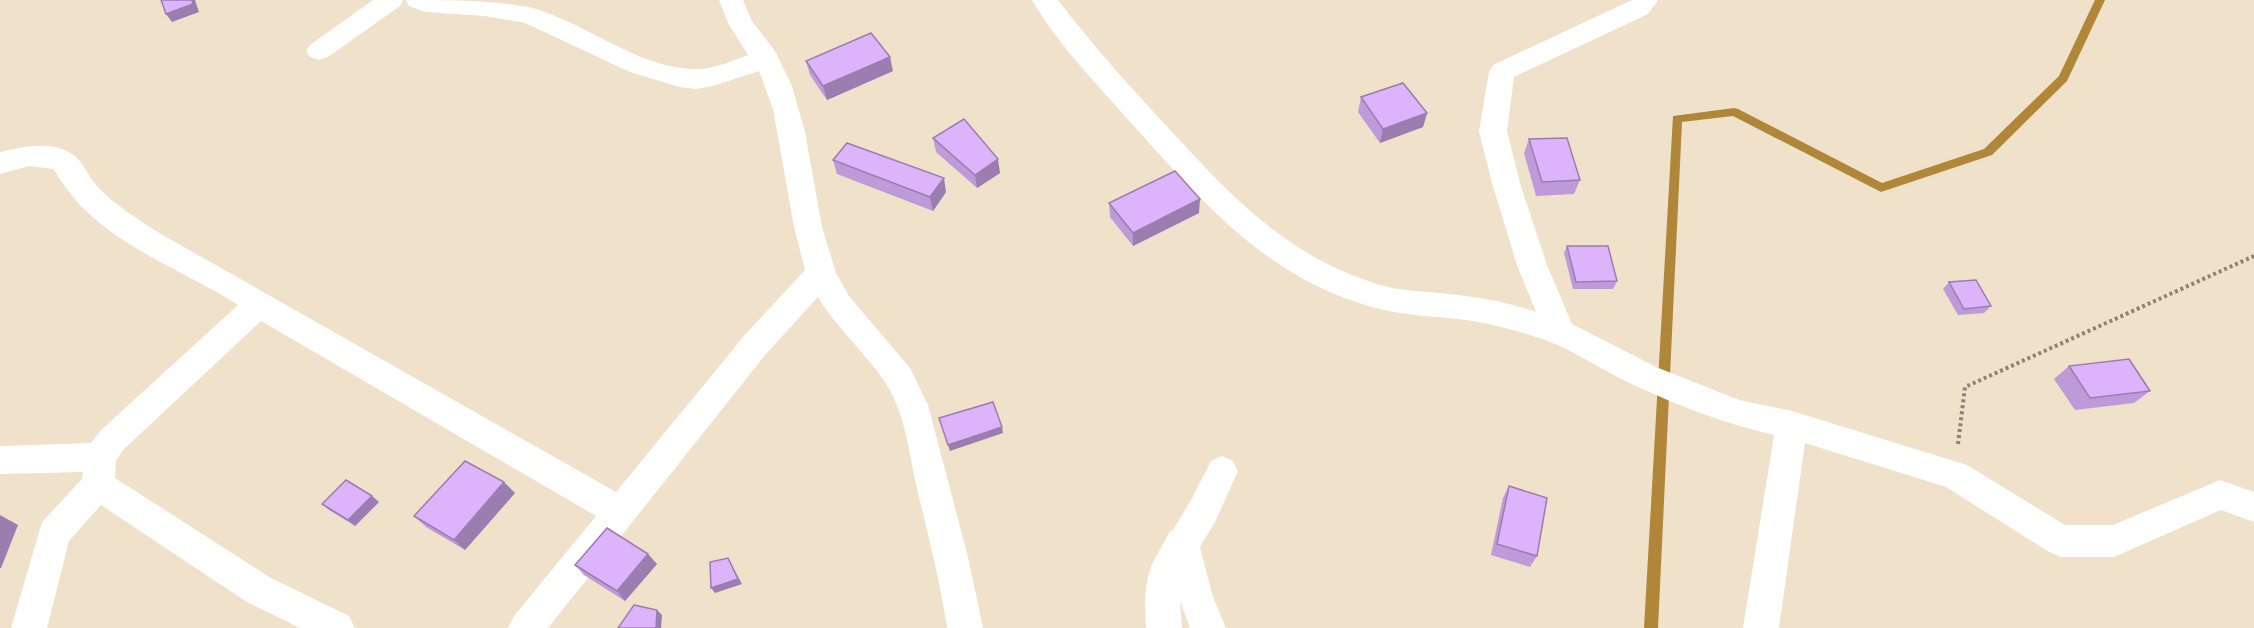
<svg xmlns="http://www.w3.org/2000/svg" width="2254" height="628" viewBox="0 0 2254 628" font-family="'DM Sans',sans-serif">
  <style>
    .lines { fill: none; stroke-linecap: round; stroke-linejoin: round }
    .stream { fill: #b08638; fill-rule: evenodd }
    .path { stroke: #8e8373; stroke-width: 4; stroke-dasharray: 3 3; stroke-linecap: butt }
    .minor { fill: #fff; fill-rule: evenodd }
    .wall { fill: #be9ad8 }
    .shaded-wall { fill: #9b7db0 }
    .building { fill: #ddb3fb; stroke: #9b7db0; stroke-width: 1.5 }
  </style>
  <rect width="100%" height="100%" fill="#f0e1ca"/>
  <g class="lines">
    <polygon class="stream" points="2095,0 2105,0 2067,81 1992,155 1881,192 1733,116 1682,122 1658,628 1644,628 1673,116 1734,108 1738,109 1882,183 1984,149 2059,76"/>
    <polyline class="path" points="1958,444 1965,387 2254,256"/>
    <g class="minor">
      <polygon points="373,0 403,0 400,6 328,57 319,60 310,57 306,51 310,45"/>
      <path d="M406,0C446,0 489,0 529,7C584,21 638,69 695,69C713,70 731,61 748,55L728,23L719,0H743L752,21L775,51L792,86L805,132L822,227L836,273L849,296L910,368L928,405L968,557L983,628H947C940,579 927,532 916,484C909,452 905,415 888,387C868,354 837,330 818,297L766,354L548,628H508L514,616L596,516L261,321L122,451L116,461L115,478L271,578L349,616L355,628H300L247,602L101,505L69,541L47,628H11L42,522L82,479L83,472L0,474V446L91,443L100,431L238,305C186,272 121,249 78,203C69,193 61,180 53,169L29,166L0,174V152C23,147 50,140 72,154C83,161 89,178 98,187C116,206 139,220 161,234L616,492L744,336L805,270L794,227L773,109L759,71L713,86L696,89L679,87L630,72L525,23L485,16L425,12L409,6Z"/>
      <path d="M1032,0H1058C1094,47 1133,90 1174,134C1234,199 1285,253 1371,282C1401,293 1434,291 1466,296C1489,299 1514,304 1536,312L1517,265L1492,183L1479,131L1489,72L1493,65L1632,0H1658L1648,14L1514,77L1507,131L1520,183L1547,265L1572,324L1656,367L1739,400L1792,411L1967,465L2065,525H2113L2220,480L2254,492V522L2221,510L2114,557H2061L2049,552L1946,487L1805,443L1779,628H1743L1774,435C1726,424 1679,406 1634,385C1604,372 1576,351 1545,340C1519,331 1493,324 1466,320C1435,316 1403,316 1372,307C1266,278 1202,201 1131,123C1097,84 1058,45 1032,0Z"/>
      <path d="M1222,456L1233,461L1238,471L1215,522L1200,547L1213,597L1226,628H1190L1180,601L1182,628H1146C1145,609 1144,588 1150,570C1155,556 1164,544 1170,531L1173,530L1191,500L1211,461Z"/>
    </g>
  </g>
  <g class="wall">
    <polygon points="806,61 893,71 827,100 810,75"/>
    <polygon points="1361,97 1427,113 1423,127 1380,143 1358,112"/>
    <polygon points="933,138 1000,173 977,188 936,152"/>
    <polygon points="1529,139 1580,180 1574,194 1536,196 1524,153"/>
    <polygon points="833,160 946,192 933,211 837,174"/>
    <polygon points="1109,203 1199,213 1133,246 1110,217"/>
    <polygon points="1567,246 1617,281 1613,289 1573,289 1564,253"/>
    <polygon points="1949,282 1991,306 1984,313 1958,315 1943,289"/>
    <polygon points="2069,366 2150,391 2134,403 2075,410 2054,379"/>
    <polygon points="1509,486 1537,556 1530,567 1491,555 1503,498"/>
    <polygon points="515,493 465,550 426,527 414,516"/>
    <polygon points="379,502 355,526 329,510 322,504"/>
    <polygon points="657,564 625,601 584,575 575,565"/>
  </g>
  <g class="shaded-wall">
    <polygon points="192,0 195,0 199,12 172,22 166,14"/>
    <polygon points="890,57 893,71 827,100 823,86"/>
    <polygon points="1427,113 1423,127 1380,143 1383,129"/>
    <polygon points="998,159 1000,173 977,188 975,175"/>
    <polygon points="944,178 946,192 933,211 930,197"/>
    <polygon points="1200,199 1199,213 1133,246 1133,233"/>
    <polygon points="1002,427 1003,433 950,451 948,445"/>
    <polygon points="504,482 515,493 465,550 454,540"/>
    <polygon points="372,496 379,502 355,526 348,520"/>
    <polygon points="0,515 18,525 1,568 0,568"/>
    <polygon points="648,554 657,564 625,601 617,591"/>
    <polygon points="728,558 742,584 715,593 711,588"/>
    <polygon points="657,610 662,615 661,628 656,628"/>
  </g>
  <g class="building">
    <polygon points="161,0 192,0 193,4 166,14"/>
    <polygon points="871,33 890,57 823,86 806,61"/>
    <polygon points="1403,83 1427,113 1383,129 1361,97"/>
    <polygon points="964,119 998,159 975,175 933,138"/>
    <polygon points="1567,138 1580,180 1542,182 1529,139"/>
    <polygon points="847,143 944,178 930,197 833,160"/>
    <polygon points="1175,171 1200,199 1133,233 1109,203"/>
    <polygon points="1567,246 1608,246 1617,281 1576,282"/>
    <polygon points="1976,280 1991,306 1964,309 1949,282"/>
    <polygon points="2129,359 2150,391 2090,398 2069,366"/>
    <polygon points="993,402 1002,427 948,445 939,418"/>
    <polygon points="465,461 504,482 454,540 414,516"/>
    <polygon points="346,480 372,496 348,520 322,504"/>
    <polygon points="1509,486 1547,498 1537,556 1497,544"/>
    <polygon points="607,528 648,554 617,591 575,565"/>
    <polygon points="728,558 738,579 711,588 710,562"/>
    <polygon points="634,605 657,610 656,628 618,628"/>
  </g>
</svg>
